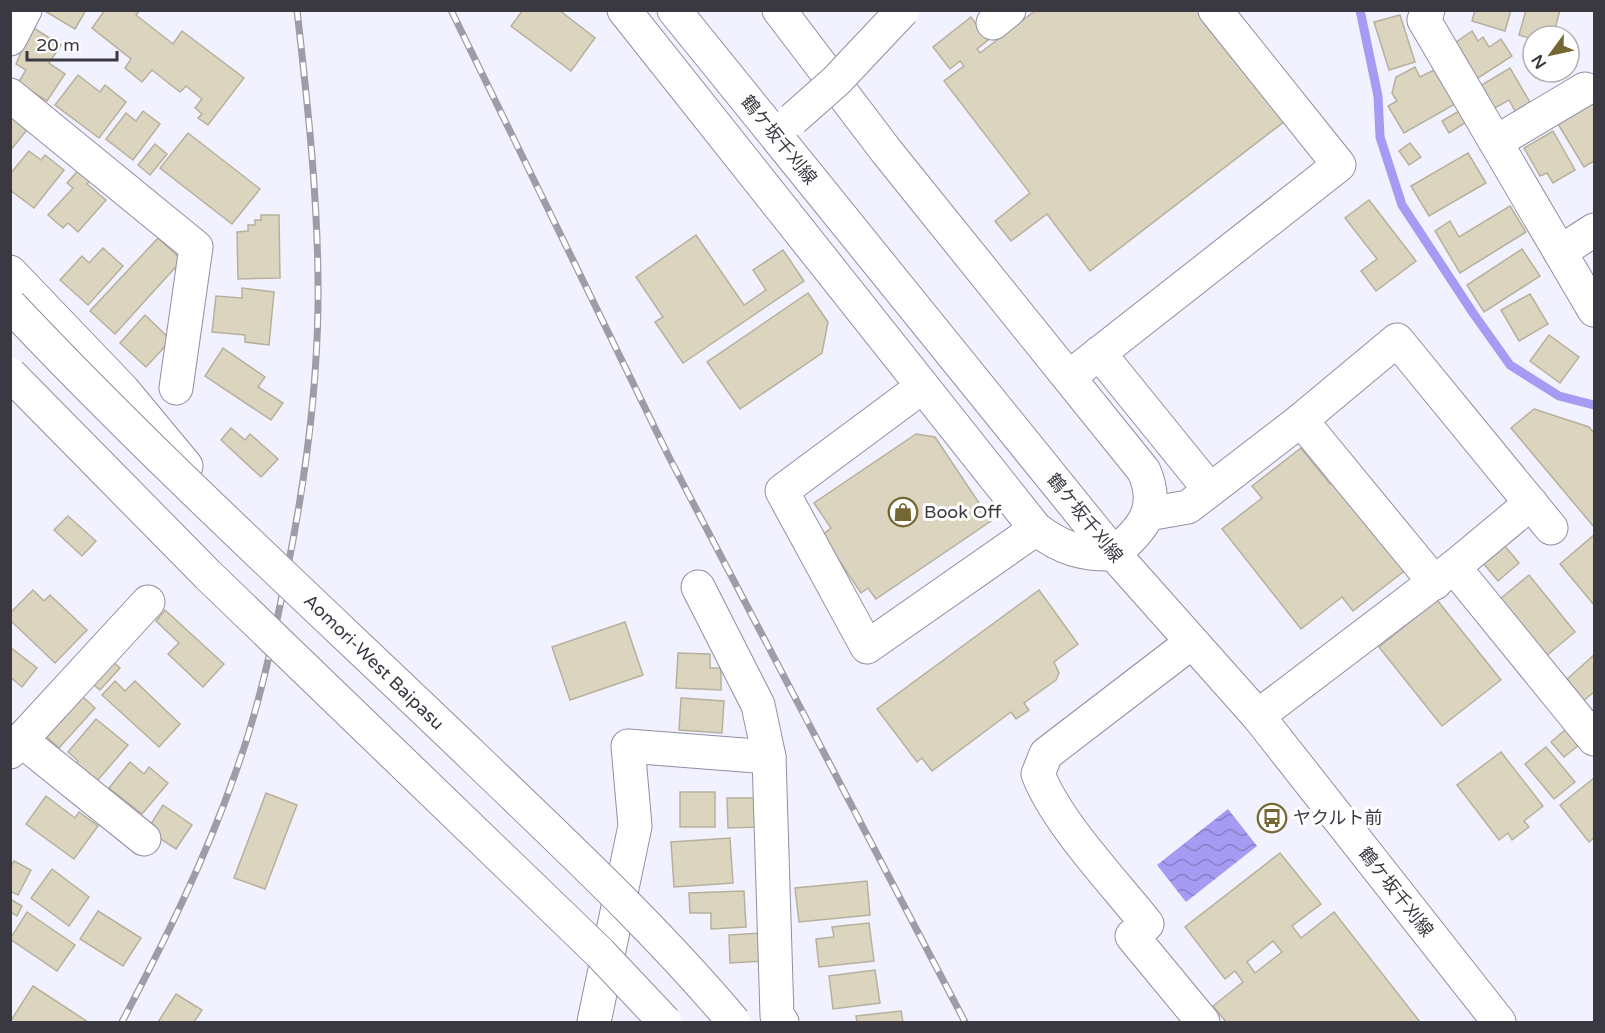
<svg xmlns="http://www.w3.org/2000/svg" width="1605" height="1033" viewBox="0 0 1605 1033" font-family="'Varela Round','Noto Sans JP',sans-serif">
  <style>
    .water { fill: url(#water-waves) }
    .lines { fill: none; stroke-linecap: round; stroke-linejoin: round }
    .stream { stroke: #a69bf3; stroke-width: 9 }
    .building { fill: #dbd4bf; stroke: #b7b19c; stroke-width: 1.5; fill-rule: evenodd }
    .minor-casing { stroke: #908ea3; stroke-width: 35 }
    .major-casing { stroke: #908ea3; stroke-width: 35 }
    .minor { stroke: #fff; stroke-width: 33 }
    .major { stroke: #fff; stroke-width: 33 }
    .rail-casing { stroke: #9d9ca7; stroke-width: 7 }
    .rail { stroke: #fff; stroke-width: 4.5; stroke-dasharray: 14; stroke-linecap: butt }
    .minor-bridge-casing { stroke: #908ea3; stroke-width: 35; stroke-linecap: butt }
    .highway-bridge-casing { stroke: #908ea3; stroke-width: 35; stroke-linecap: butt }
    .minor-bridge { stroke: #fff; stroke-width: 33 }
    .highway-bridge { stroke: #fff; stroke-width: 33 }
    .labels { text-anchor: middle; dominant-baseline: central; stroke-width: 6; stroke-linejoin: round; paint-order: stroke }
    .street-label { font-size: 18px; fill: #3a3942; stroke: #fff }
    .poi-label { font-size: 18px; fill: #3a3942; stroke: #fff; text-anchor: start }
  </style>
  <defs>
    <pattern id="water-waves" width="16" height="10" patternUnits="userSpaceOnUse" patternTransform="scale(1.5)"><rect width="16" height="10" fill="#a69bf3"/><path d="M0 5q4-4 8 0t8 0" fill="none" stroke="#887fc6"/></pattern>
  </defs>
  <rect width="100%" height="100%" fill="#f2f1ff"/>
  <polygon class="water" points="1228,809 1257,846 1186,902 1157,865"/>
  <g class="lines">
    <polyline class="stream" points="1360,10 1378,96 1380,137 1402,205 1473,313 1510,365 1559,396 1594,405"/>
  </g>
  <g class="building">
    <polygon points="43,10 86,10 75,29"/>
    <polygon points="105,10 140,10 136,15 173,44 182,31 244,78 208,125 198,118 202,114 195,108 202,99 186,86 180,92 152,70 142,82 125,68 131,59 92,28"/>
    <polygon points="523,10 559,10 595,38 571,71 511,26"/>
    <polygon points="1036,10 1200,10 1285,121 1090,271 1047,214 1011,241 995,221 1030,193 944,81 964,66 960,61 950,69 933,47 971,17 988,40 977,49 980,53"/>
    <polygon points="1475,10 1511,10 1505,31 1472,21"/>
    <polygon points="1526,10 1560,10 1553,36 1533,36 1533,39 1519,35"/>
    <polygon points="1400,15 1415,62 1389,70 1374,22"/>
    <polygon points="32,27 61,45 49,63 65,74 47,101 18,83 26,70 16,64"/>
    <polygon points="1472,31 1478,41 1483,37 1489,47 1501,39 1512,56 1475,80 1452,45"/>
    <polygon points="1415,67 1420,77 1434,70 1455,104 1404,133 1388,106 1397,101 1392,93 1396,77"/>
    <polygon points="1510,68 1531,104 1516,113 1509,100 1493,109 1480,86"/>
    <polygon points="78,75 100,92 105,85 126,102 99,138 55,105"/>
    <polygon points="1594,103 1594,161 1584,167 1558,124"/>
    <polygon points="1464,108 1471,119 1449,133 1442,121"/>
    <polygon points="10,109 31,125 10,151"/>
    <polygon points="143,111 160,124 133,160 106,139 126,113 136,121"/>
    <polygon points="1553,131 1575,170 1553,183 1547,173 1540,176 1524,148"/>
    <polygon points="188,133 260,189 232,224 160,168"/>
    <polygon points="1410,143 1421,157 1409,165 1399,151"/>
    <polygon points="155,144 167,154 150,175 138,165"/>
    <polygon points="29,151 41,160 45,155 64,170 34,208 10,190 10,174"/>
    <polygon points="1468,153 1486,183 1429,216 1411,186"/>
    <polygon points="83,165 95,175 87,184 106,200 78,232 68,223 63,228 48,215 73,188 67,183"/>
    <polygon points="1369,200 1416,261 1376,291 1361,271 1377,259 1345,218"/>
    <polygon points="1510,206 1526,232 1460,273 1435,231 1450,221 1459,237"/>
    <polygon points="261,215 279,215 280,278 238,279 237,232 248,231 248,225 255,225 255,220 261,220"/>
    <polygon points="696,235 744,305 766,290 753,270 783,250 804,281 683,363 655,322 663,317 636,277"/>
    <polygon points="158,238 182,260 115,334 90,311"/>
    <polygon points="103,248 123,266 88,305 60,280 82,256 89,263"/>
    <polygon points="1522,249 1540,276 1484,312 1467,285"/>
    <polygon points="242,288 274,292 269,345 245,342 245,335 212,332 216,296 242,298"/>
    <polygon points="808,293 828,322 822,353 740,409 707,362"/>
    <polygon points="1530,294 1548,324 1519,341 1501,310"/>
    <polygon points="145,315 171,340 146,367 120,343"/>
    <polygon points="1549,335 1579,357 1560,383 1530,361"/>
    <polygon points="223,348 265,377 258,387 283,403 271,420 205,376"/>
    <polygon points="1534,409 1589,427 1594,433 1594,527 1511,428"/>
    <polygon points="231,428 245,440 250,434 278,459 261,477 221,440"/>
    <polygon points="916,434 935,437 991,521 876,599 868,588 861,593 822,535 831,528 814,503"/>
    <polygon points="1301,448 1330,484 1337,478 1408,568 1353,611 1342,597 1301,629 1222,529 1262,498 1252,486"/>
    <polygon points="68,516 96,541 82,556 54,530"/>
    <polygon points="1594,535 1594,605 1560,564"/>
    <polygon points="1504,545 1519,563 1498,581 1483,563"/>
    <polygon points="1529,575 1575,632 1546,656 1500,599"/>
    <polygon points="33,590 44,601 50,595 87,630 55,663 10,620 10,613"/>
    <polygon points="1039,590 1078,644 1054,662 1059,673 1056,680 1024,703 1029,710 1016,719 1011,712 932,771 922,758 917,762 877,709"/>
    <polygon points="1437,600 1501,680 1442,726 1379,647"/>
    <polygon points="165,610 224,664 203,687 168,654 179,643 156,621"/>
    <polygon points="625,622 643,675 570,700 552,647"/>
    <polygon points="10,647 37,668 22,687 10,677"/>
    <polygon points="678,653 710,654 710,668 721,668 721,690 676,688"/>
    <polygon points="1594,655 1594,692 1582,702 1565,681"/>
    <polygon points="110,659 120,668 100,690 90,682"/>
    <polygon points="115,681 125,691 135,681 180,724 159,747 102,695"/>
    <polygon points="83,697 95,708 59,748 47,737"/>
    <polygon points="681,698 724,701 722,733 679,730"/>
    <polygon points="96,719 128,745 91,788 71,771 78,761 68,752"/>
    <polygon points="1566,729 1579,745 1564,757 1551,742"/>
    <polygon points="1546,747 1575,782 1554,799 1525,764"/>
    <polygon points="1501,752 1543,806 1524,821 1529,827 1512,840 1508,833 1499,840 1457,785"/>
    <polygon points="130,762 144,774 149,767 168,783 142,814 109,788"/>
    <polygon points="1594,778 1594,838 1589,842 1560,805"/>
    <rect x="680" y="792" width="35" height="35"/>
    <polygon points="266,793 297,805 265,889 234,878"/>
    <polygon points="46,796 75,818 79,812 98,826 74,859 26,824"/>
    <polygon points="727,798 762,798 762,827 728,828"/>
    <polygon points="163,805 192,825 176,849 147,830"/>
    <polygon points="730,838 733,883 674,887 671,842"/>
    <path d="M1280,853L1321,904L1292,926L1301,938L1334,912L1420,1022H1226L1213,1006L1243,982L1235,971L1225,979L1185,927ZM1273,941L1282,952L1255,973L1247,962Z"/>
    <polygon points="14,861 31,870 18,895 10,891 10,868"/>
    <polygon points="52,869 89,897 69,926 31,898"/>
    <polygon points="867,881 870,915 799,922 795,888"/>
    <polygon points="744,891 746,927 711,929 711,913 690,913 689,893"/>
    <polygon points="10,899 22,906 17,916 10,912"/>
    <polygon points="98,911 141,938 123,966 80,939"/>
    <polygon points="27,912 75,945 57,971 10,939"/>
    <polygon points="869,923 874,961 819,967 816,939 834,937 832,927"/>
    <polygon points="762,933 764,961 730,963 729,935"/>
    <polygon points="875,970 880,1003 833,1009 829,976"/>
    <polygon points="33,986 88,1022 10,1022"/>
    <polygon points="176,994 202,1010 194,1022 158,1022"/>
    <polygon points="901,1011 903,1022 857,1022 856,1016"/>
  </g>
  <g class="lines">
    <g class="minor-casing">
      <g id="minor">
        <path d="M624,10L1036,529C1061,548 1082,555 1114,554C1142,528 1161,511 1144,471L887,152L779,10"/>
        <polyline points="1428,10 1424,20 1594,310"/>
        <polyline points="993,23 1009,10"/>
        <polyline points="10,39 25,10"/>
        <polyline points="10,95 196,247 176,388"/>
        <polyline points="1496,142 1585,89"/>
        <polyline points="1560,252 1594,230"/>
        <polyline points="10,272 123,390 186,466"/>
        <polyline points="1099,353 1210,490"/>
        <polyline points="1069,377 1339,165 1215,10"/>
        <polyline points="922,387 782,491 867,647 1036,529"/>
        <polyline points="1148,514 1188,507 1301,420"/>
        <polyline points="1454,567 1531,503"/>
        <polyline points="1435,583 1301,420 1397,340 1551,528"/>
        <polyline points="698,587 758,705 769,757 777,1016 782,1022"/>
        <path d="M1192,642L1046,754L1038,774C1057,823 1113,881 1147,924L1132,936L1203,1022"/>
        <polyline points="1258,716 1454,567 1594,739"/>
        <polyline points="21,740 144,839"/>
        <polyline points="10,752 148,602"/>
        <polyline points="594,1022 635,826 628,746 769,757"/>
      </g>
    </g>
    <g class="major-casing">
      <polyline id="major" points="674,10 1114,554 1258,716 1499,1022"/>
    </g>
    <use href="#minor" class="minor"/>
    <use href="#major" class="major"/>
    <g class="rail-casing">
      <g id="rail">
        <polyline points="451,10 669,457 965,1022"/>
        <path d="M122,1022C164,942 205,860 235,774C258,711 272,646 285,581C304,489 317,398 318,304C319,206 308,107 297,10"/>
      </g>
    </g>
    <use href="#rail" class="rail"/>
    <g class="minor-bridge-casing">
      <polyline id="minor-bridge" points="793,119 836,81 903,10"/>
    </g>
    <g class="highway-bridge-casing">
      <g id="highway-bridge">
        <path d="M10,305C159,463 320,609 476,759C564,844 655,928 734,1022"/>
        <polyline points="10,374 208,575 600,953 665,1022"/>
      </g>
    </g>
    <use href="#minor-bridge" class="minor-bridge"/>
    <use href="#highway-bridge" class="highway-bridge"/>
  </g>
  <defs>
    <g id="shop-ring" transform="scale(1.5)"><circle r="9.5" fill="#fff" stroke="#756734" stroke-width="1.5"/><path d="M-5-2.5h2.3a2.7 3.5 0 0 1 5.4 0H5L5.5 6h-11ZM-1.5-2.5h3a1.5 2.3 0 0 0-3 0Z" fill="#756734"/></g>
    <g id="bus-ring" transform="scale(1.5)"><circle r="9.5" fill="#fff" stroke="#756734" stroke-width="1.5"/><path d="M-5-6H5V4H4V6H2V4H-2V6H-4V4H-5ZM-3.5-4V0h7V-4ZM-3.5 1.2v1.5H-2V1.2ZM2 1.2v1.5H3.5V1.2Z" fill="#756734"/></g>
  </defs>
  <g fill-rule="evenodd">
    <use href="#shop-ring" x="903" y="512"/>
    <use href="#bus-ring" x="1272" y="818"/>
  </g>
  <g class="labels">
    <g class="street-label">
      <text transform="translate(779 140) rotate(51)">鶴ケ坂千刈線</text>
      <text transform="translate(1085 518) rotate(51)">鶴ケ坂千刈線</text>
      <text transform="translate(374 662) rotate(44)">Aomori-West Baipasu</text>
      <text transform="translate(1396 892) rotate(52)">鶴ケ坂千刈線</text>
    </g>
    <g class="poi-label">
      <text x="924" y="512">Book Off</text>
      <text x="1293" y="818">ヤクルト前</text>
    </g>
  </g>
  <rect width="1605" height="1033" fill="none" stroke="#3a3942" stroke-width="24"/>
  <g transform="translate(1551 54) rotate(237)"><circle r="28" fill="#ffffff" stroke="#b0b0b3" stroke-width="1.5"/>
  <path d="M0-4.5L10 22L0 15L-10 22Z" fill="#756734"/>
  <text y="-9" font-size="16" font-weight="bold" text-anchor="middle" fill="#3a3942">N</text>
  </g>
  <path d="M27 51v9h90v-9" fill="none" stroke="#3a3942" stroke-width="3"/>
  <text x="36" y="51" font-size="18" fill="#3a3942" stroke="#ffffff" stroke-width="4.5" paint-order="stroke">20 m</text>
</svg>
